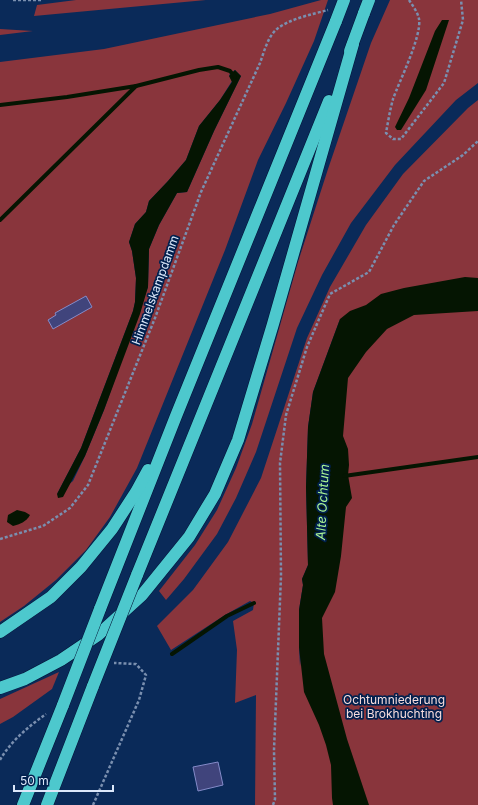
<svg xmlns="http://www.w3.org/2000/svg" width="478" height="805" viewBox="0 0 478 805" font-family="Inter,sans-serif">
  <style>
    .green { fill: #89353c; fill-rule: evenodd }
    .water { fill: #051502 }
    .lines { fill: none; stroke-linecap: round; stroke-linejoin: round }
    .stream { stroke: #051502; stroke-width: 4 }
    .building { fill: #40447c; stroke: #848bc9 }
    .motorway-casing { stroke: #001235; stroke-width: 13 }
    .path { stroke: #7a8faf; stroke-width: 2.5; stroke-dasharray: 3 2; stroke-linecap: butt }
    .motorway { stroke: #4dc8cd; stroke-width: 12 }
    .motorway-bridge-casing { stroke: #001235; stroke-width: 13; stroke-linecap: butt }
    .motorway-bridge { stroke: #4dc8cd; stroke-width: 12 }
    .labels { text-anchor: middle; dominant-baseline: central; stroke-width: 3.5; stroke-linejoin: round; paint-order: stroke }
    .street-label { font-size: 12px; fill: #dce8fa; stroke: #01204e }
    .park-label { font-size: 12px; fill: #f7dcdc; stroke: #01204e }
    .water-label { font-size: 13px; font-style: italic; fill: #abf594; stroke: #01204e }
  </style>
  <rect width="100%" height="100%" fill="#0a2a59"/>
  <g class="green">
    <polygon points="76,0 206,0 34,16 37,5"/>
    <path d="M321,0H328L314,41L286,103L258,160L225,250L137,468L110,517L86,550L56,580L24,606L0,622V62L104,49L270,14ZM235,70L241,76L214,131L187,192L177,193L159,225L149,249L148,287L104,410L85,456L73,481L57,494L81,448L133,311L135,302L136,278L132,251L129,242L135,224L146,212L149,201L168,181L186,160L199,126L220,100L232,81L229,75Z"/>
    <polygon points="390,0 478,0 478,83 456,100 395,165 351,223 322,275 297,328 256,452 236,498 217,534 184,579 166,600 159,591 195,545 217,510 236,468 252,424 298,262 328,169 371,43"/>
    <polygon points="0,29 33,31 0,35"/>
    <path d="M478,100V805H255L256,695L235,703L237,650L233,621L253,610L254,603L250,601L225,615L171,650L157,626L193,590L228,542L261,478L307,338L330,287L366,225L403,174L468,108ZM340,319L300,666L299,647V610L303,585L302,579L308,565L306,487L308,427L313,392Z"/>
    <polygon points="59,672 52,689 13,717 0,724 0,699"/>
  </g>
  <g class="water">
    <polygon points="442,20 449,20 426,90 401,130 397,130 395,127 409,98 435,31"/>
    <polygon points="235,70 241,76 214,131 187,192 177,193 159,225 149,249 148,287 140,314 104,410 85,456 63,497 58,498 57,494 81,448 133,311 135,302 136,278 132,251 129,242 135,224 146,212 149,201 168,181 186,160 199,126 220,100 232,82 229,76"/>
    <polygon points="465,277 478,278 478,311 414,315 387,329 366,352 348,378 343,436 348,449 349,465 348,475 352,498 346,507 341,556 335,592 322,618 324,654 347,739 369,805 333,805 332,798 331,765 326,745 319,725 304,692 299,647 299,610 303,585 302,579 308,565 306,487 308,427 313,392 340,319 350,311 366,305 381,294 404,288"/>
    <path d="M17,510L25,512L30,515C26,522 20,524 13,526L7,522L8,515Z"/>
  </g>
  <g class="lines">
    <g class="stream">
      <polyline points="0,105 67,97 136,86"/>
      <polyline points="0,220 136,86 199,70 218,67 230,71 235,77"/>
      <polyline points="344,476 478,457"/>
      <polyline points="172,654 227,616 254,603"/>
    </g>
  </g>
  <g class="building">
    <polygon points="86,296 92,307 53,329 48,320 56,315 55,313"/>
    <polygon points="218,762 223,785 198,791 193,767"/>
  </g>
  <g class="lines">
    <g class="motorway-casing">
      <g id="motorway">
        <polyline points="350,51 364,13"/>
        <polyline points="137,575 329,101"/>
        <polyline points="100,609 176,416 336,21"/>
        <polyline points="0,632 51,597 81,567 112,529 136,492 148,470"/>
        <polyline points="0,688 25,679 61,660 98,635 142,595 189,537 215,494 238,440 273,324 353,44"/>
        <polyline points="23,805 63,705"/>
        <polyline points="47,805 93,686"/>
      </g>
    </g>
    <g class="path">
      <polyline points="13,0 42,0"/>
      <path d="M409,0C413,6 418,13 419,19C422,36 399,82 393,99C390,110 388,122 386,133L393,139H401L444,83L463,20L461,0"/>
      <path d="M0,539L43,526L70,508L88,485L155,318L201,192L260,63C264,52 268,36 277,29C289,19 313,14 328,10"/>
      <path d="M0,760C10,742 29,726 46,714"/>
      <polyline points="93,805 139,700 146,675 136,664 114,663"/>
      <polyline points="273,805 275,799 274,750 281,576 280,463 286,415 307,347 330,294 369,272 394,225 424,181 463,155 478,141"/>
    </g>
    <use href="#motorway" class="motorway"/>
    <g class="motorway-bridge-casing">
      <g id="motorway-bridge">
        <polyline points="364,13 369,0"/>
        <polyline points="336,21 344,0"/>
        <polyline points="93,686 137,575"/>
        <polyline points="63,705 100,609"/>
      </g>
    </g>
    <use href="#motorway-bridge" class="motorway-bridge"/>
  </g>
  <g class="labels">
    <g class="street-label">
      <text transform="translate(155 290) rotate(-70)">Himmelskampdamm</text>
    </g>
    <g class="park-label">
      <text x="394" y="699">Ochtumniederung<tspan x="394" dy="14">bei Brokhuchting</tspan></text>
    </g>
    <g class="water-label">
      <text transform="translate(322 502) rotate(-87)">Alte Ochtum</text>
    </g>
  </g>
  <path d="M14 785v6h99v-6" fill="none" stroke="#dce8fa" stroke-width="2"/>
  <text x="20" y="785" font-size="12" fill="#dce8fa" stroke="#01204e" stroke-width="3" paint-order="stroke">50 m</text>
</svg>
